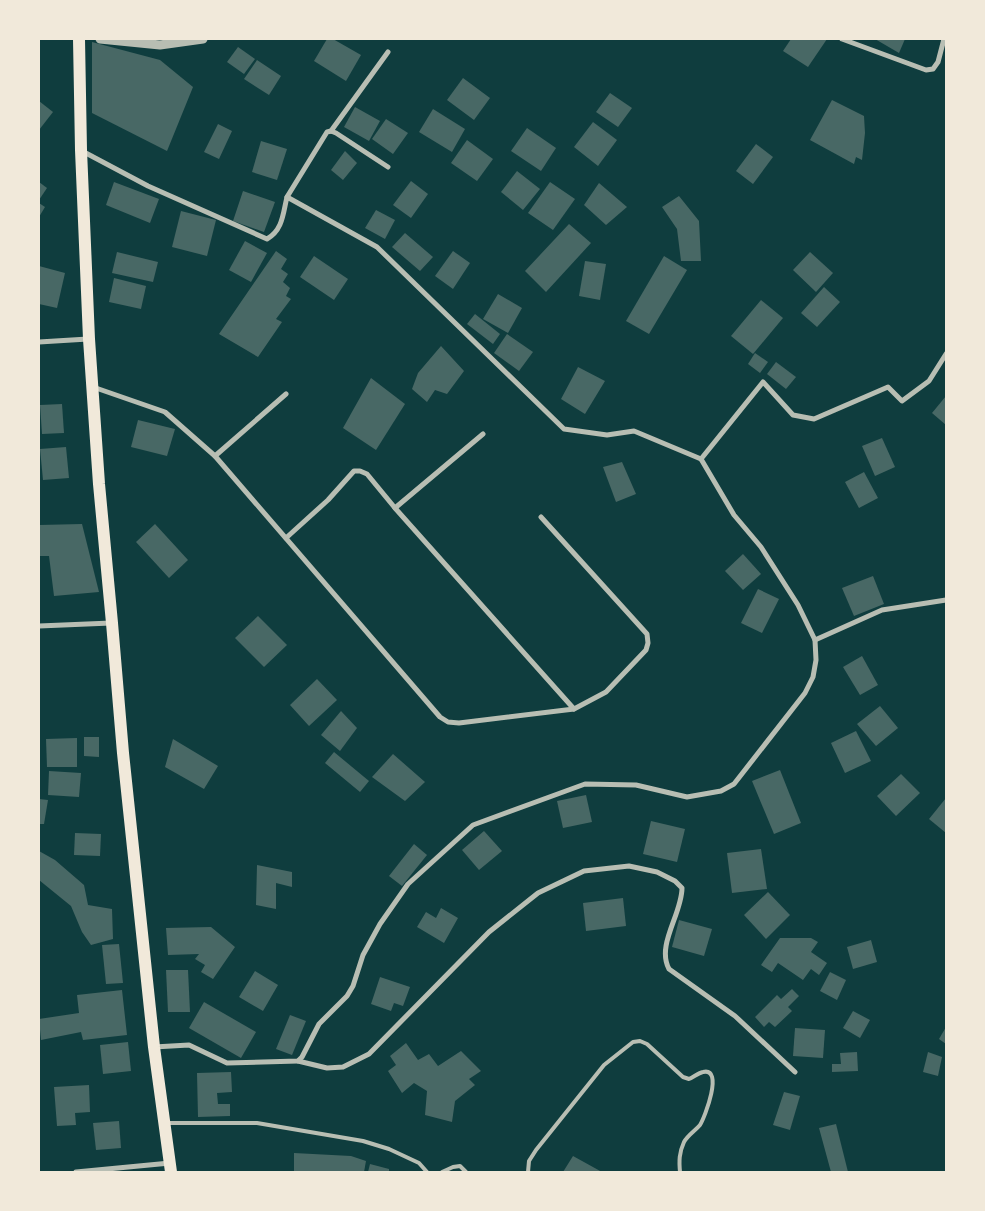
<svg xmlns="http://www.w3.org/2000/svg" width="985" height="1211" viewBox="0 0 985 1211" font-family="'PT Sans Narrow',sans-serif">
  <style>
    .building { fill: #486865 }
    .lines { fill: none; stroke-linecap: round; stroke-linejoin: round }
    .service { stroke: #b8beb3; stroke-width: 4 }
    .minor { stroke: #b8beb3; stroke-width: 5 }
    .tertiary { stroke: #b8beb3; stroke-width: 9 }
    .primary { stroke: #f1e9da; stroke-width: 12 }
  </style>
  <rect width="100%" height="100%" fill="#0f3d3e"/>
  <g class="building">
    <polygon points="327,39 333,39 361,55 346,81 314,61"/>
    <polygon points="791,39 827,39 808,67 783,51"/>
    <polygon points="875,39 905,39 899,53"/>
    <polygon points="92,42 160,60 193,87 167,151 92,113"/>
    <polygon points="238,47 255,59 244,74 227,62"/>
    <polygon points="257,60 281,76 269,95 244,79"/>
    <polygon points="463,78 490,98 474,120 447,100"/>
    <polygon points="610,93 632,108 618,127 596,112"/>
    <polygon points="832,100 864,116 865,133 862,160 856,157 854,164 810,140"/>
    <polygon points="39,101 53,112 39,130"/>
    <polygon points="355,107 380,121 369,141 344,127"/>
    <polygon points="433,109 465,129 452,152 419,132"/>
    <polygon points="386,119 408,133 393,154 372,139"/>
    <polygon points="593,122 617,140 598,166 574,147"/>
    <polygon points="218,124 232,131 219,159 204,152"/>
    <polygon points="527,128 556,148 541,171 511,151"/>
    <polygon points="467,140 493,159 477,181 451,163"/>
    <polygon points="261,141 287,149 277,180 252,172"/>
    <polygon points="756,144 773,157 753,184 736,171"/>
    <polygon points="345,151 357,163 343,180 331,170"/>
    <polygon points="517,171 540,189 523,210 501,192"/>
    <polygon points="411,181 428,194 411,218 393,205"/>
    <polygon points="39,182 47,188 39,200"/>
    <polygon points="114,182 159,199 150,223 106,205"/>
    <polygon points="550,182 575,199 553,230 528,213"/>
    <polygon points="599,183 627,207 606,225 584,205"/>
    <polygon points="243,191 275,202 264,232 233,221"/>
    <polygon points="679,196 699,221 701,261 681,261 677,229 662,207"/>
    <polygon points="39,203 45,207 39,217"/>
    <polygon points="376,210 395,220 385,239 365,228"/>
    <polygon points="181,211 216,220 207,256 172,247"/>
    <polygon points="569,224 591,243 546,292 525,271"/>
    <polygon points="405,233 433,257 420,271 392,247"/>
    <polygon points="245,241 267,253 251,282 229,270"/>
    <polygon points="276,251 287,259 281,269 288,274 283,282 290,288 286,296 291,299 276,319 282,322 258,357 219,334"/>
    <polygon points="453,251 470,263 453,289 435,276"/>
    <polygon points="117,252 158,262 153,282 112,273"/>
    <polygon points="810,252 833,273 816,292 793,270"/>
    <polygon points="314,256 348,279 334,300 300,277"/>
    <polygon points="664,256 687,270 649,334 626,321"/>
    <polygon points="585,261 606,264 600,300 579,296"/>
    <polygon points="39,266 65,273 57,308 39,304"/>
    <polygon points="114,278 146,286 141,309 109,302"/>
    <polygon points="824,287 840,302 817,327 801,313"/>
    <polygon points="498,294 522,308 508,333 483,319"/>
    <polygon points="761,300 783,318 753,354 731,336"/>
    <polygon points="475,314 500,334 493,344 467,324"/>
    <polygon points="507,334 533,352 519,371 494,353"/>
    <polygon points="441,346 464,371 447,394 435,390 427,402 412,389 418,373"/>
    <polygon points="755,353 768,362 760,373 748,364"/>
    <polygon points="776,362 796,377 786,389 767,374"/>
    <polygon points="578,367 605,381 585,414 561,399"/>
    <polygon points="371,378 405,404 376,450 343,428"/>
    <polygon points="946,396 946,425 932,413"/>
    <polygon points="62,404 64,433 42,434 40,405"/>
    <polygon points="138,420 175,429 167,456 131,447"/>
    <polygon points="882,438 895,467 875,476 862,446"/>
    <polygon points="66,447 69,478 43,480 40,449"/>
    <polygon points="622,462 636,494 616,502 603,467"/>
    <polygon points="864,472 878,498 859,508 845,482"/>
    <polygon points="82,524 99,592 54,596 49,556 39,556 39,525"/>
    <polygon points="155,524 188,560 169,578 136,542"/>
    <polygon points="743,554 761,574 743,590 725,571"/>
    <polygon points="873,576 884,604 854,616 842,588"/>
    <polygon points="758,589 779,599 762,633 741,623"/>
    <polygon points="258,616 287,645 264,667 235,638"/>
    <polygon points="862,656 878,685 860,695 843,667"/>
    <polygon points="317,679 337,700 309,726 290,705"/>
    <polygon points="880,706 898,728 876,746 857,724"/>
    <polygon points="341,711 357,728 340,751 321,735"/>
    <polygon points="856,731 871,761 845,773 831,743"/>
    <polygon points="84,737 99,737 99,757 84,756"/>
    <polygon points="77,738 77,767 47,767 46,739"/>
    <polygon points="173,739 218,766 204,789 165,767"/>
    <polygon points="334,752 369,781 360,792 325,763"/>
    <polygon points="393,754 425,782 405,801 372,777"/>
    <polygon points="780,770 801,823 774,834 752,781"/>
    <polygon points="49,771 81,773 79,797 48,795"/>
    <polygon points="901,774 920,793 896,816 877,796"/>
    <polygon points="586,795 592,822 563,828 557,801"/>
    <polygon points="946,798 946,833 929,819"/>
    <polygon points="39,799 48,800 44,824 39,824"/>
    <polygon points="651,821 685,829 677,862 643,854"/>
    <polygon points="484,831 502,851 479,870 462,850"/>
    <polygon points="75,833 101,834 100,856 74,855"/>
    <polygon points="414,844 427,855 402,886 389,876"/>
    <polygon points="761,849 767,889 732,893 727,853"/>
    <polygon points="39,851 55,860 84,885 88,905 112,909 113,939 91,945 82,932 71,906 39,880"/>
    <polygon points="257,865 292,872 292,887 276,883 276,909 256,905"/>
    <polygon points="768,892 790,915 766,939 744,915"/>
    <polygon points="623,898 626,926 586,931 583,903"/>
    <polygon points="441,908 458,918 444,943 417,927 426,912 436,918"/>
    <polygon points="679,920 712,929 704,956 672,947"/>
    <polygon points="211,927 235,947 213,979 201,972 205,965 195,959 199,954 168,955 166,928"/>
    <polygon points="780,938 811,938 818,942 811,952 827,963 819,975 811,969 803,980 778,963 772,972 761,965"/>
    <polygon points="871,940 877,962 853,969 847,947"/>
    <polygon points="119,944 123,983 106,984 102,945"/>
    <polygon points="166,970 188,970 190,1012 168,1012"/>
    <polygon points="255,971 278,985 263,1011 239,997"/>
    <polygon points="830,972 846,980 837,1000 820,991"/>
    <polygon points="380,977 410,987 403,1006 394,1003 391,1011 371,1004"/>
    <polygon points="792,989 799,996 788,1007 792,1011 775,1027 769,1022 764,1027 755,1017 777,995 781,999"/>
    <polygon points="122,990 127,1035 83,1040 81,1032 41,1040 39,1019 79,1013 77,995"/>
    <polygon points="204,1002 256,1032 241,1058 189,1028"/>
    <polygon points="853,1011 870,1020 860,1038 843,1028"/>
    <polygon points="290,1015 306,1021 292,1055 276,1049"/>
    <polygon points="946,1027 946,1044 939,1039"/>
    <polygon points="795,1028 825,1030 823,1058 793,1056"/>
    <polygon points="128,1042 131,1071 103,1074 100,1045"/>
    <polygon points="406,1043 418,1060 429,1054 438,1066 461,1051 481,1071 469,1079 475,1085 455,1101 452,1122 425,1115 427,1091 414,1083 402,1093 388,1071 396,1065 390,1056"/>
    <polygon points="857,1052 858,1071 832,1072 832,1064 841,1064 840,1053"/>
    <polygon points="928,1052 942,1057 938,1076 923,1072"/>
    <polygon points="231,1072 232,1092 217,1093 218,1104 230,1104 230,1116 198,1117 197,1073"/>
    <polygon points="89,1085 90,1112 75,1113 76,1125 57,1126 54,1087"/>
    <polygon points="784,1092 800,1096 790,1130 773,1125"/>
    <polygon points="119,1121 121,1148 96,1150 93,1123"/>
    <polygon points="836,1124 848,1172 831,1172 819,1128"/>
    <polygon points="294,1153 351,1156 366,1161 364,1172 294,1172"/>
    <polygon points="573,1156 602,1172 563,1172"/>
    <polygon points="370,1164 389,1169 389,1172 368,1172"/>
  </g>
  <g class="lines">
    <g class="service">
      <polyline points="168,1123 257,1123 363,1141 389,1149 419,1163 427,1172"/>
      <polyline points="442,1172 453,1167 460,1166 466,1172"/>
      <path d="M528,1172L529,1161L536,1150L604,1065L633,1042L640,1041L647,1044L683,1077L689,1079C694,1077 698,1073 703,1072C724,1067 705,1117 700,1125C695,1131 688,1135 684,1142C679,1153 679,1161 680,1172"/>
    </g>
    <g class="minor">
      <polyline points="842,39 926,70 933,69 938,62 944,39"/>
      <polyline points="331,131 388,52"/>
      <path d="M82,151L148,186L267,239C283,230 283,213 287,197L377,247L564,429L607,435L634,431L701,459L734,515L761,547L798,605L815,640L816,660L813,677L805,693L734,784L721,791L687,797L636,785L585,784L473,825L408,884L380,924L363,955L353,986L347,996L319,1024L302,1057L298,1061L227,1063L189,1045L154,1047"/>
      <polyline points="287,197 327,132 331,131 336,133 388,167"/>
      <polyline points="39,342 88,339"/>
      <polyline points="93,387 165,412 215,456 440,717 448,722 459,723 574,709 606,692 646,650 648,643 647,634 541,517"/>
      <polyline points="215,456 286,394"/>
      <polyline points="701,459 763,382 793,415 814,419 888,387 902,401 929,381 946,354"/>
      <polyline points="395,508 483,434"/>
      <polyline points="286,538 328,500 354,471 360,471 367,474 395,508 574,709"/>
      <polyline points="39,626 111,623"/>
      <polyline points="815,640 882,610 946,600"/>
      <path d="M298,1061L327,1068L343,1067L369,1054L489,932L538,893L584,871L629,866L657,872L675,881L682,888C682,914 656,945 669,969L735,1016L795,1072"/>
      <polyline points="76,1172 170,1163"/>
    </g>
    <polyline class="tertiary" points="100,39 160,45 203,39"/>
    <polyline class="primary" points="79,39 81,150 89,339 99,484 112,623 123,753 154,1047 171,1172"/>
  </g>
  <rect width="985" height="1211" fill="none" stroke="#f1e9da" stroke-width="80"/>
</svg>
